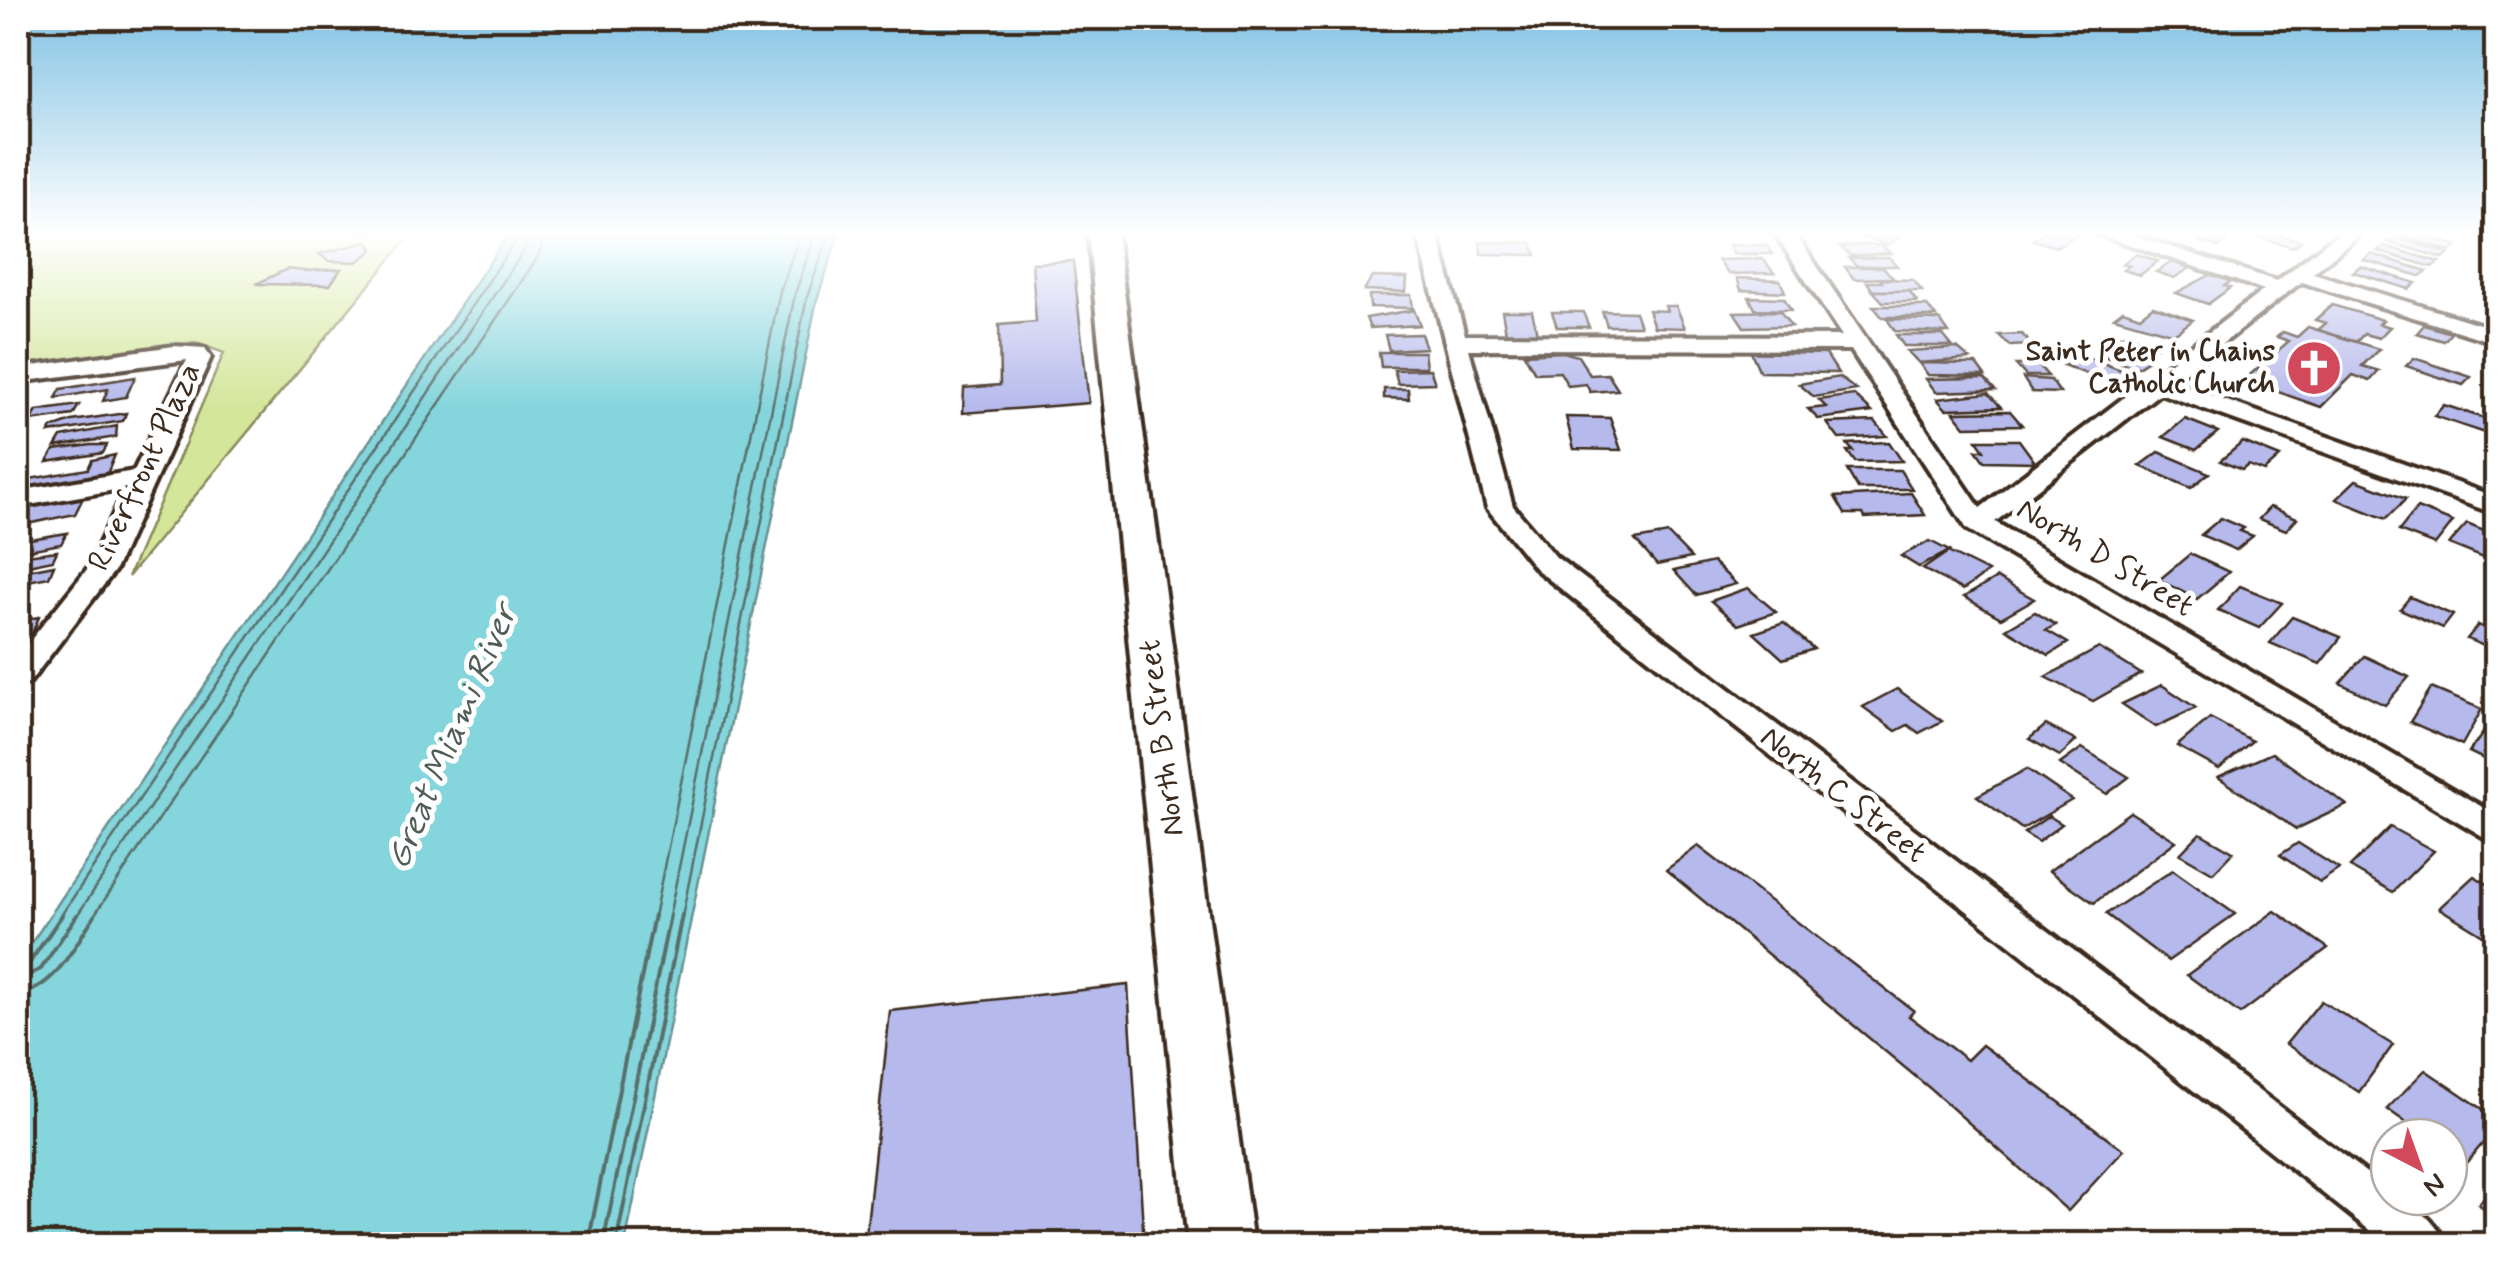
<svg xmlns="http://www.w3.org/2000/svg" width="2514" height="1262" viewBox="0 0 2514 1262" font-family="Mynerve,sans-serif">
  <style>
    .green { fill: #d4e69a; stroke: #88885c; stroke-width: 2.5 }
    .water { fill: #84d5dc; stroke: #679190; stroke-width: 2.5 }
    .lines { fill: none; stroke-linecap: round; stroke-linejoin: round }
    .shore-far1 { stroke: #586e6a; stroke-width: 2.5 }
    .shore { stroke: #586e6a; stroke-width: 4 }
    .building { fill: #b5b9eb; stroke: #3b2a1e; stroke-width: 2.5 }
    .street-casing { stroke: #3b2a1e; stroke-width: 8 }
    .secondary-casing { stroke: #3b2a1e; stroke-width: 8 }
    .street { fill: #fff; fill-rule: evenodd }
    .secondary { fill: #fff; fill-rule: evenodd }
    .labels { text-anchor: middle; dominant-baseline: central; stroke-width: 10; stroke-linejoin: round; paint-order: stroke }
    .far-poi-label { font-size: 28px; font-weight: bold; fill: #3b2a1e; stroke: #fff; text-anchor: end }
    .street-label { font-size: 32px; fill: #3b2a1e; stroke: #fff }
    .water-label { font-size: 35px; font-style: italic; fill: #515d57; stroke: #fff }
  </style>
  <rect width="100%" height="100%" fill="#fff"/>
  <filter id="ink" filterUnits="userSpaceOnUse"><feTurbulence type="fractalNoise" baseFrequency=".01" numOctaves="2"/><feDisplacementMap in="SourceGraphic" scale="20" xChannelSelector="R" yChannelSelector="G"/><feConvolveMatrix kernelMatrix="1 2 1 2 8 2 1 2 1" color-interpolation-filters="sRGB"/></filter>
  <g filter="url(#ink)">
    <polygon class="green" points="18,232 413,232 128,577 224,353 195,342 18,368"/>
    <polygon class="water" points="510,232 840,232 817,299 625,1244 18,1244 18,963"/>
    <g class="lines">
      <g class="shore-far1">
        <polyline points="60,917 515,242 517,232"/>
        <polyline points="76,917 525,249 530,232"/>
        <polyline points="93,917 538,257 545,232"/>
        <polyline points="654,917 780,291 801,232"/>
        <polyline points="669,917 795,294 816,232"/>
        <polyline points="682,917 807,297 830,232"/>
      </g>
      <g class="shore">
        <polyline points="18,967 30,962 62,915"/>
        <polyline points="18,980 41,969 77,915"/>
        <path d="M18,995C57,987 74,946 95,915"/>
        <polyline points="588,1244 654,915"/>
        <polyline points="603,1244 670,915"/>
        <polyline points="616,1244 682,915"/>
      </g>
    </g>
    <g class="building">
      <polygon points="1883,232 1900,238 1887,245 1852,233"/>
      <polygon points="2046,232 2072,232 2078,234 2056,247 2033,240"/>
      <polygon points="2211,232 2213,232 2232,238 2219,247 2199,241"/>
      <polygon points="2270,232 2301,241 2293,247 2243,233"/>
      <polygon points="2400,232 2411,232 2458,246 2451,251 2396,235"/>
      <polygon points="2395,237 2449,253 2443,258 2388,242"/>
      <polygon points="369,241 373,250 357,262 329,261 319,254"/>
      <polygon points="1480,242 1532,243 1536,255 1481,254"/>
      <polygon points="1867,244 1882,246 1891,253 1851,256 1840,247"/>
      <polygon points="1729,245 1766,245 1772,254 1734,254"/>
      <polygon points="2384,246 2439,262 2432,267 2377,251"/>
      <polygon points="2136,254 2158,261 2140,275 2123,270 2129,266 2122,264"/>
      <polygon points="2371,254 2427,271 2420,276 2364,260"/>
      <polygon points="1889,257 1897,266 1857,266 1849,258"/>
      <polygon points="1763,259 1774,273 1728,274 1718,260"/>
      <polygon points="1073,261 1089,403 963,413 964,388 1000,385 999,325 1036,322 1032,263"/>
      <polygon points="2172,262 2190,268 2174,278 2156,272"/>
      <polygon points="2360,266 2416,283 2409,289 2353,272"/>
      <polygon points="1845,267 1883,267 1893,278 1854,279"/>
      <polygon points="287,269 304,271 341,269 330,285 256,284"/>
      <polygon points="2212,274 2232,281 2224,286 2230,288 2208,304 2176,293"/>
      <polygon points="1372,277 1407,278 1406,292 1364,290"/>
      <polygon points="1737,278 1780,280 1785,292 1741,290"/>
      <polygon points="1880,279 1913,280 1922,291 1873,291 1867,282 1882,282"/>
      <polygon points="1873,291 1909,291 1917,302 1883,302"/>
      <polygon points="1369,295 1411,295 1413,308 1370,307"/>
      <polygon points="1749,297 1784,298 1791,310 1755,309"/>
      <polygon points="2332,305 2383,320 2379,324 2390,327 2379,338 2364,334 2356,342 2318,330 2326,323 2315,320"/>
      <polygon points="1665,306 1676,306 1685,328 1654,327 1648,310 1667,311"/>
      <polygon points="1873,306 1927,306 1936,317 1882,317"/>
      <polygon points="2153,306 2193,320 2174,334 2114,317 2123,310 2140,316"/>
      <polygon points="1414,310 1420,325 1370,328 1366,318"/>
      <polygon points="1502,311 1532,311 1537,334 1506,333"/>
      <polygon points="1602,311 1635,312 1640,326 1607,326"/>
      <polygon points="1780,311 1791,326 1744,327 1734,312"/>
      <polygon points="1552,312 1583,312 1589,327 1557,327"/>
      <polygon points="1887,319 1940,320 1949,333 1895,331"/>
      <polygon points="2424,325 2451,333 2444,341 2417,333"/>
      <polygon points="2308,327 2379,349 2362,366 2379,371 2370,381 2353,375 2321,407 2244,380 2289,341 2277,337 2283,332 2297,337"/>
      <polygon points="2109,333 2120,336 2126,333 2157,346 2150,351 2134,346 2129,349 2100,338"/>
      <polygon points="1421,334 1426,348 1389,350 1385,335"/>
      <polygon points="2021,334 2032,345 2010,346 1999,335"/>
      <polygon points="1896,335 1943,335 1952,346 1904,346"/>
      <polygon points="2109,344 2150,359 2136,368 2095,353"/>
      <polygon points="1957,348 1970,359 1919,363 1907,351"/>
      <polygon points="1379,352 1424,352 1426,367 1381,367"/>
      <polygon points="1563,352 1578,356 1590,375 1608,374 1618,390 1590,392 1586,384 1568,386 1560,372 1535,373 1524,354"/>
      <polygon points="1751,352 1826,354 1838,373 1760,372"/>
      <polygon points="2079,354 2129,373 2113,384 2063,365"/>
      <polygon points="2414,358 2471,377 2463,385 2406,366"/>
      <polygon points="1919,363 1976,364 1985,376 1928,375"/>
      <polygon points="2016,365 2038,365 2048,376 2026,376"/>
      <polygon points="1430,369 1435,383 1398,384 1394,370"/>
      <polygon points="135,377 126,397 103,401 108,389 56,398 61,389"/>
      <polygon points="1839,377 1856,390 1814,397 1799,384"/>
      <polygon points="1984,378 1995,390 1936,392 1926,379"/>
      <polygon points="2023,378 2051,380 2060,393 2032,392"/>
      <polygon points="1384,389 1408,389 1409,399 1384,398"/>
      <polygon points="1988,393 2001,407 1946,409 1937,399"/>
      <polygon points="1854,395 1872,412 1818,419 1808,409 1826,407 1819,400"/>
      <polygon points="79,405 73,415 31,421 37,411"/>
      <polygon points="2444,405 2496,422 2496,437 2434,416"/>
      <polygon points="2010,411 2022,425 1965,426 1954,412"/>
      <polygon points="126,413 123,421 49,433 52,428 72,421"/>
      <polygon points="1566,417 1610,418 1621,450 1574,449"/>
      <polygon points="2185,419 2218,432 2196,450 2163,437"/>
      <polygon points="1875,421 1887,436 1839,439 1827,423"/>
      <polygon points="117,426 116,437 55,447 61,437"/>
      <polygon points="1977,440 2019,440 2035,462 1984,461 1976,450 1984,450"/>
      <polygon points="1889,442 1902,461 1855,462 1847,451 1853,451 1847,444"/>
      <polygon points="2243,442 2280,457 2264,471 2248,465 2242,470 2220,461"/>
      <polygon points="91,445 107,445 103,453 47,462 54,450"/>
      <polygon points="2159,452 2209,473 2191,488 2140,466"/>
      <polygon points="115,455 107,474 18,493 18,481 88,469 92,460"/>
      <polygon points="1847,470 1900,470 1912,489 1858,489"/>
      <polygon points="2356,480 2406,499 2386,519 2336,499"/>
      <polygon points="1911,493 1925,515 1865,518 1863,514 1845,514 1835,497"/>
      <polygon points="84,496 75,514 18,526 18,507"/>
      <polygon points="2270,507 2297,518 2286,530 2259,519"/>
      <polygon points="2417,508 2453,522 2435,545 2399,531"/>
      <polygon points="2221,518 2244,528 2240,531 2253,536 2236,550 2201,535"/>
      <polygon points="2467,524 2496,536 2496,554 2491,561 2449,544"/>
      <polygon points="67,533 61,544 18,552 18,541"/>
      <polygon points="1668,534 1691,558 1657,565 1635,540"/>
      <polygon points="1930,541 1949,551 1919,567 1901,556"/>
      <polygon points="57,551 53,560 18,567 18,556"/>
      <polygon points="1948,552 1988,572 1963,590 1923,569"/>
      <polygon points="2190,554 2229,572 2197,599 2159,580"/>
      <polygon points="1713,562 1736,584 1696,595 1674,571"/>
      <polygon points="54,565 49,577 18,583 18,572"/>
      <polygon points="1997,578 2034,599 2001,618 1964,597"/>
      <polygon points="2240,586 2282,603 2259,628 2218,610"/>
      <polygon points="1748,588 1776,612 1738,625 1711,601"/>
      <polygon points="2410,597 2453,615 2443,628 2400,609"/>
      <polygon points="2035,612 2056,625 2046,630 2068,643 2049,655 2006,629"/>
      <polygon points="39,617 31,636 18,639 18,621"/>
      <polygon points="2292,617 2341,637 2320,664 2270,643"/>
      <polygon points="1784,623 1814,649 1783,659 1754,633"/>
      <polygon points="2478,625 2496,633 2496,651 2467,639"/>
      <polygon points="2099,648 2141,674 2093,701 2046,677"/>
      <polygon points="2364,656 2409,677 2385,705 2340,683"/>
      <polygon points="2162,685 2196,708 2156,727 2122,704"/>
      <polygon points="2431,688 2482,709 2462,745 2410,722"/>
      <polygon points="1897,689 1942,721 1919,733 1908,725 1896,731 1863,707"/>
      <polygon points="2210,718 2252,741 2219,769 2177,746"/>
      <polygon points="2046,725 2076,741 2060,756 2029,739"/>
      <polygon points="2489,725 2496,729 2496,765 2469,752"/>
      <polygon points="2082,748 2129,777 2107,794 2060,764"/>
      <polygon points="2272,753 2347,805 2296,829 2218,777"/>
      <polygon points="2027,769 2072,800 2022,829 1977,796"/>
      <polygon points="2130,812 2176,841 2094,903 2049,871"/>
      <polygon points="2049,816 2062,824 2038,842 2024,833"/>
      <polygon points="2390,827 2434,851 2393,892 2350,867"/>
      <polygon points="2200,833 2233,852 2213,873 2180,854"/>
      <polygon points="2298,843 2339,869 2320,882 2280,855"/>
      <polygon points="1698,846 1914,1011 1909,1016 1967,1060 1982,1045 2124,1150 2068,1211 1933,1091 1666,870"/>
      <polygon points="2173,870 2235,914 2168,961 2106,914"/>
      <polygon points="2474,876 2496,889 2496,943 2439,908"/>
      <polygon points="2275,911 2328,948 2240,1014 2187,975"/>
      <polygon points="1128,985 1144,1244 865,1244 890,1011"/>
      <polygon points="2321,1001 2393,1045 2359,1092 2286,1044"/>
      <polygon points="2425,1070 2496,1118 2496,1128 2465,1164 2449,1153 2449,1137 2427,1137 2387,1109"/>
      <polygon points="2496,1186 2496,1217 2478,1204"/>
    </g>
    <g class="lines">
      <g class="street-casing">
        <g id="street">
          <path d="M1417,232H1437L1465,335L1842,336L1774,232H1794L1980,508L2264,290L2093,232H2124L2277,281L2340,232H2363L2313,273L2496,329V343L2301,282L2174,382L2496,497V514L2160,393L1995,522L2496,815V844L1967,529L1851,350L1469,349L1513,506L1556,557L2389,1190V1197C2411,1197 2439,1225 2446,1244H2387L1536,569L1487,508Z"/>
          <polygon points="174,346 205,348 211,357 115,570 29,683 18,686 18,656 88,568 126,488 18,507 18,491 134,471 187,360 18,382 18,368"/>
        </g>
      </g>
      <g class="secondary-casing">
        <polygon id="secondary" points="1088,232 1116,232 1253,1244 1188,1244"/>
      </g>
      <use href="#street" class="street"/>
      <use href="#secondary" class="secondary"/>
    </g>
  </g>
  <linearGradient id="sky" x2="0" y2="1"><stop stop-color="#80c1e3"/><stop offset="0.57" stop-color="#fff"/><stop offset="1" stop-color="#fff" stop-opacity="0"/></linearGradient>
  <rect width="2514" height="409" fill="url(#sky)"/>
  <defs>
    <g id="church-disc" transform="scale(2.875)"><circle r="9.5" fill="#d1495b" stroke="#fff"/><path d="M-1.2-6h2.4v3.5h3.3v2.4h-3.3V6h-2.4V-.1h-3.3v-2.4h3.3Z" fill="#fff"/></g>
  </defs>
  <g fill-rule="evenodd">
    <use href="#church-disc" x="2314" y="368"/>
  </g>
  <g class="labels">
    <g class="far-poi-label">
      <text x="2275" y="352">Saint Peter in Chains<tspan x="2275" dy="32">Catholic Church</tspan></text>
    </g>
    <g class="street-label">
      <text transform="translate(145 467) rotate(-65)">Riverfront Plaza</text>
      <text transform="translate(2105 558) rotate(31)">North D Street</text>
      <text transform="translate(1162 738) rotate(-97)">North B Street</text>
      <text transform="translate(1843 795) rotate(38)">North C Street</text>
    </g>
    <g class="water-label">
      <text transform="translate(452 737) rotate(-67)">Great Miami River</text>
    </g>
  </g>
  <rect width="2514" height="1262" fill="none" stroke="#fff" stroke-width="60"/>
  <rect x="30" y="30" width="2454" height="1202" fill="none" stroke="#3b2a1e" stroke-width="4" filter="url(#ink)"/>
  <g transform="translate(2419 1167) rotate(139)"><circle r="48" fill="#ffffff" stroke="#b1aaa5" stroke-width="2.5"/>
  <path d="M0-8L18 38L0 25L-18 38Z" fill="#d1495b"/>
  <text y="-15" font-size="28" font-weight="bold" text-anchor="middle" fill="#3b2a1e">N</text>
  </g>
</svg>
